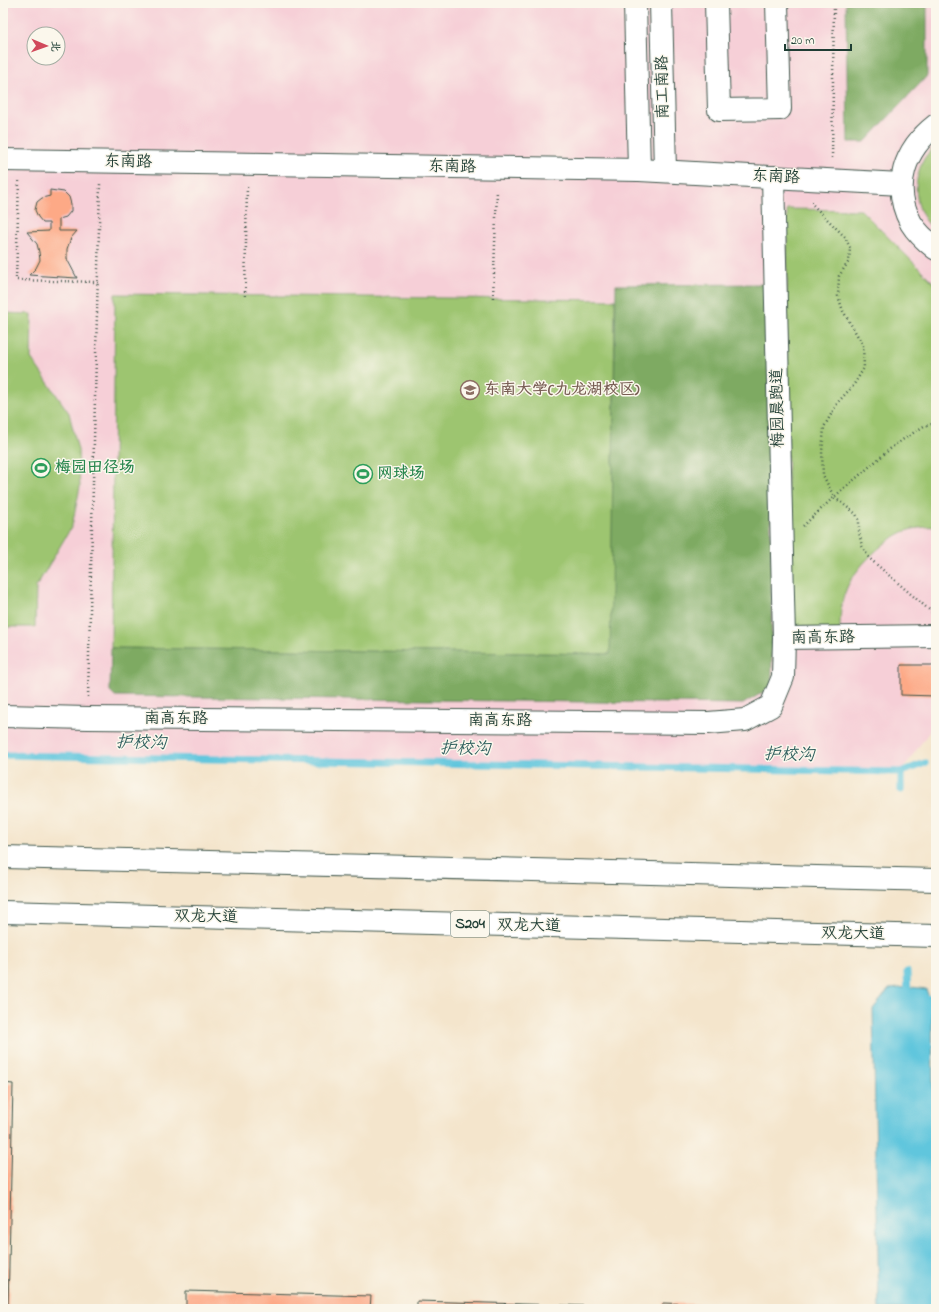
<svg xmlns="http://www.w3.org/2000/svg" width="939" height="1312" viewBox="0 0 939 1312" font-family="'Indie Flower','LXGW WenKai TC',sans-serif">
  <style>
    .built { fill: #f6cfd7; fill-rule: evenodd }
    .green { fill: #9dc570; stroke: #5e8152 }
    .forest { fill: #7eaa62; stroke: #4e744b }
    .water { fill: #60c6dd; stroke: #408288 }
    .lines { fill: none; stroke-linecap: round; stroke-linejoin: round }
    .stream { stroke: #60c6dd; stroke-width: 7 }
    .building { fill: #fda986 }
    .minor-casing { stroke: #3f564b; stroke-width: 24 }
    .major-casing { stroke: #3f564b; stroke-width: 24 }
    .path { stroke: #3f564b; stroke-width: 2.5; stroke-dasharray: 1 3; stroke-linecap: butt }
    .minor { stroke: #fff; stroke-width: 22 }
    .major { stroke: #fff; stroke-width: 22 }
    .labels { text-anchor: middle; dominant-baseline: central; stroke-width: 3; stroke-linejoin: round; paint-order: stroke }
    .shield { fill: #fbf7ec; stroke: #61756b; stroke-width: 1 }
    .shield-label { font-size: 15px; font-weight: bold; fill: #1f3d34 }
    .street-label { font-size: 16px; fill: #1f3d34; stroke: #fbf7ec }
    .education-label { font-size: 16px; font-weight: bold; fill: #785e54; stroke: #fbf7ec; text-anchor: start }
    .leisure-label { font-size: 16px; font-weight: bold; fill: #27864d; stroke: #fbf7ec; text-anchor: start }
    .water-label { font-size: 17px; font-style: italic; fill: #2f5f5e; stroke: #fbf7ec }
  </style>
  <rect width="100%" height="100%" fill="#fbf7ec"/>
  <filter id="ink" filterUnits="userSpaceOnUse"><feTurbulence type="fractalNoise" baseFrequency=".025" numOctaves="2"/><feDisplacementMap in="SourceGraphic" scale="8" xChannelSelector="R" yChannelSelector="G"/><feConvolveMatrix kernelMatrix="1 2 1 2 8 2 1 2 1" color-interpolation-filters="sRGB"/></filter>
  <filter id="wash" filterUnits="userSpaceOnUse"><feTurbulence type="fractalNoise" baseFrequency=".012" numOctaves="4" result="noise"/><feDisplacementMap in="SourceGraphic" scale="16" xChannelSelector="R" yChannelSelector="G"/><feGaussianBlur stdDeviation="0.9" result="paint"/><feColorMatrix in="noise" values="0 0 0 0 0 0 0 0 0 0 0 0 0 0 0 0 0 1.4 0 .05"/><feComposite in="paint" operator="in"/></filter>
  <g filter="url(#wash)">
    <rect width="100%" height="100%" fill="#f4e5cc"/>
    <path class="built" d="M3,3H936V722L901,772L3,755ZM34,34H58V58H34Z"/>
    <g class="green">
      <path d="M936,145V231C914,214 911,182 924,159C927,154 932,149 936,145Z"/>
      <path d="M787,209L861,210L936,285V526C926,527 912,528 903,532C882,542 854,569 846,590C840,604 840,619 840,633L794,629L788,615Z"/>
      <polygon points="115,294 615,300 611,654 111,648"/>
      <polygon points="3,313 32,314 31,358 69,413 78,450 80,487 72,526 36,587 35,627 3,627"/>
    </g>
    <g class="forest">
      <polygon points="846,3 927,3 927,76 865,142 848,142"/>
      <polygon points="3,191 6,191 4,279 3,279"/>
      <polygon points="769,284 772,687 743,704 115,696 110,691 111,648 610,654 616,285"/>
    </g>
    <polygon class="water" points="911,987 926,989 932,1006 936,1309 879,1309 873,1009 889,989"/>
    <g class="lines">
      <g class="stream">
        <polyline points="3,755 901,772 925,763"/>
        <polyline points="901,772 901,790"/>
        <polyline points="907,972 908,996"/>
        <polyline points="921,998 936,999"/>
      </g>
    </g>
    <g id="blocks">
      <g class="building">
        <polygon points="50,190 64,192 69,197 71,204 71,211 66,217 59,219 59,231 77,231 71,238 67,249 67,259 77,278 29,275 36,268 40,260 39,252 37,244 27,232 49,231 49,223 43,223 38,217 35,210 37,202 42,198 50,196"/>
        <polygon points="901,665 936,665 936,696 901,695"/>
        <polygon points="3,1083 13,1084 8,1309 3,1309"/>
        <polygon points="186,1291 371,1296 370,1309 186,1309"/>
        <polygon points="417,1301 593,1306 593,1309 417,1309"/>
        <polygon points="663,1303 797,1308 796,1309 663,1309"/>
      </g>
    </g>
  </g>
  <g filter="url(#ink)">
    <use href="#blocks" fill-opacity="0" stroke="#3f564b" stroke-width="1"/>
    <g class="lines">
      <g class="minor-casing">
        <g id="minor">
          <polyline points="635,3 639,170"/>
          <polyline points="661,3 665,171"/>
          <polyline points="716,3 719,110 780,109 777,3"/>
          <path d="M936,125C905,149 891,186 911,223C917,233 926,241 936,249"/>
          <polyline points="3,160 639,170 901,184"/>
          <polyline points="784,638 936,636"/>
          <polyline points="3,716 88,718 708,723 745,720 771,706 783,677 784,638 773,177"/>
        </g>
      </g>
      <g class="major-casing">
        <g id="major">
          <polyline points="3,857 936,880"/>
          <polyline points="3,912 936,936"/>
        </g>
      </g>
      <g class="path">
        <polyline points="832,158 834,3"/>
        <polyline points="19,181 16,280 98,282"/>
        <polyline points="813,201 813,205 845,237 850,248 849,261 839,276 838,296 843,311 863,345 864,368 853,386 838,402 824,427 822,452 823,475 834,497 856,514 859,520 859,533 862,546 869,558 934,614"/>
        <polyline points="245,296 247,186"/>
        <polyline points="493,298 497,190"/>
        <polyline points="803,526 834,497 896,444 924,426 936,423"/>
        <polyline points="88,697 100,184"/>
      </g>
      <use href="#minor" class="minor"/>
      <use href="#major" class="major"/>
    </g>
  </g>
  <defs>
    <g id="university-ring" transform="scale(1)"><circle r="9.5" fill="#fbf7ec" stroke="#8d6e63" stroke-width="1.5"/><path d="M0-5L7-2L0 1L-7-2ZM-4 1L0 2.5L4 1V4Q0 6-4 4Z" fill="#8d6e63"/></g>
    <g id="stadium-ring" transform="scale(1)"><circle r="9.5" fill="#fbf7ec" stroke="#2e9e5b" stroke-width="1.5"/><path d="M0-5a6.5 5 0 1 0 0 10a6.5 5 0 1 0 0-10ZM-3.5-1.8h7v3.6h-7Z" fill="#2e9e5b"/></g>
  </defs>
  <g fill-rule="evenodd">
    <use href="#university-ring" x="470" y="390"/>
    <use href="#stadium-ring" x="41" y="468"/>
    <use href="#stadium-ring" x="363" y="474"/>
  </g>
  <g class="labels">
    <rect class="shield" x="451" y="911" width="38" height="26" rx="3"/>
    <g class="shield-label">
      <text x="470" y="924">S204</text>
    </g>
    <g class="street-label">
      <text transform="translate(663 87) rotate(-91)">南工南路</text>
      <text transform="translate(128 162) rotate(1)">东南路</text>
      <text transform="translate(452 167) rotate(1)">东南路</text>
      <text transform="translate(776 177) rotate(3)">东南路</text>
      <text transform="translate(778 408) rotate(-91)">梅园晨跑道</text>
      <text transform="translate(823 638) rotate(-1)">南高东路</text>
      <text x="176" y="719">南高东路</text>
      <text x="500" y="721">南高东路</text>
      <text transform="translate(206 917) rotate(1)">双龙大道</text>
      <text transform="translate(529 926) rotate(1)">双龙大道</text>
      <text transform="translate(853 934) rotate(1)">双龙大道</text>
    </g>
    <g class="education-label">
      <text x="484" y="390">东南大学(九龙湖校区)</text>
    </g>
    <g class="leisure-label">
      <text x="55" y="468">梅园田径场</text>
      <text x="377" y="474">网球场</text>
    </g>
    <g class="water-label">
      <text transform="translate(141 743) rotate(1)">护校沟</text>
      <text transform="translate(465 749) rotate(1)">护校沟</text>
      <text transform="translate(789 755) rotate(1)">护校沟</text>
    </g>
  </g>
  <rect width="939" height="1312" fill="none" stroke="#fbf7ec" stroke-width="16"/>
  <g transform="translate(46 46) rotate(92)"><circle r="19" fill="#fbf7ec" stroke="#a3ada2"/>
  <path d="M0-3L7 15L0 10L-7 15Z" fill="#d1495b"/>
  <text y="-6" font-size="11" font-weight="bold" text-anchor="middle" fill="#1f3d34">北</text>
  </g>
  <path d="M785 44v6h66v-6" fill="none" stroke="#1f3d34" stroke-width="2"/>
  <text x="791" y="44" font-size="12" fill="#1f3d34" stroke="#fbf7ec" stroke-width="3" paint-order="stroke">20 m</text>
</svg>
